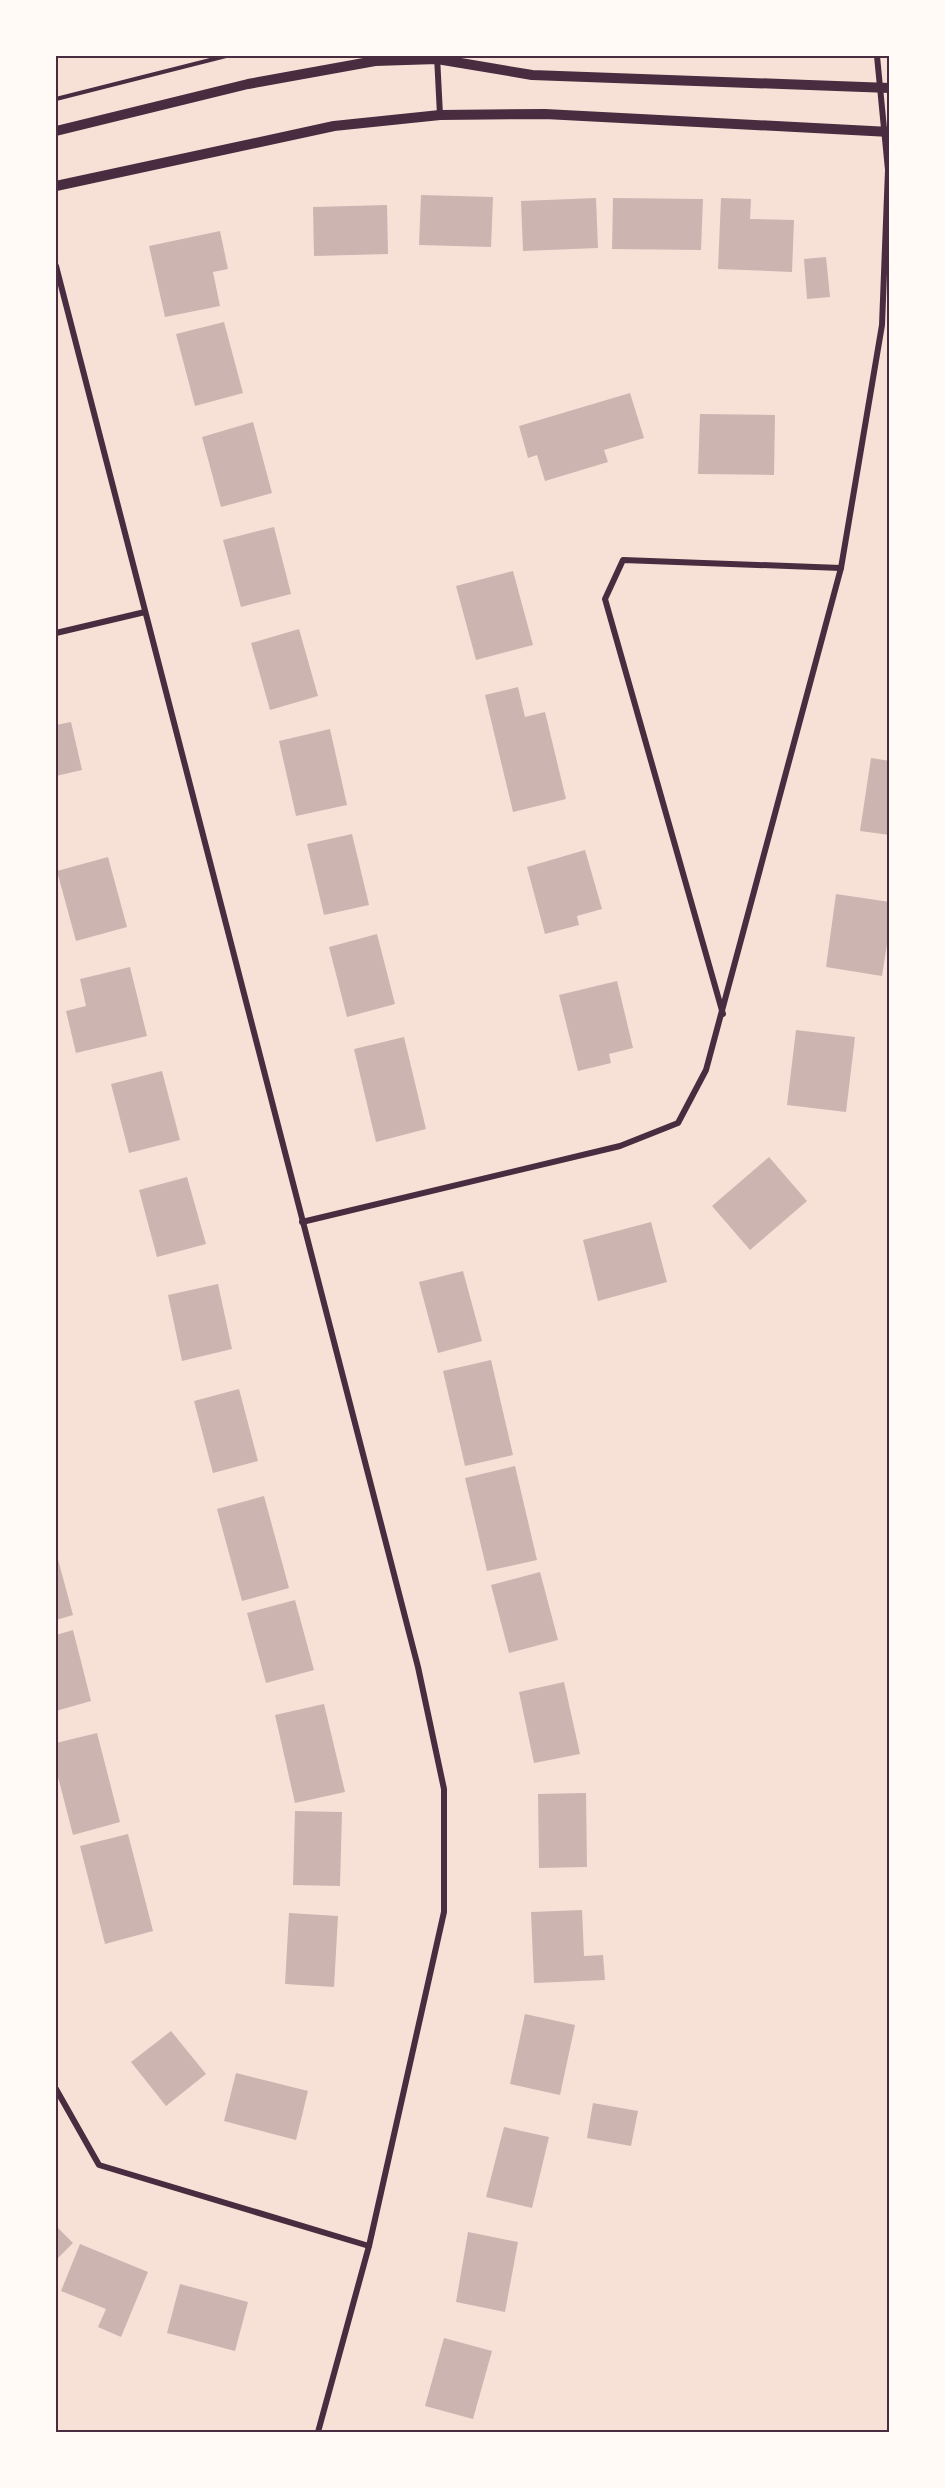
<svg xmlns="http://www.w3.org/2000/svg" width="945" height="2488" viewBox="0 0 945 2488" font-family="'Fira Sans Condensed',sans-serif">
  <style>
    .building { fill: #ccb4b1 }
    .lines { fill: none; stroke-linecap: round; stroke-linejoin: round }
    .path { stroke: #4a2c40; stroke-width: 4 }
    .minor { stroke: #4a2c40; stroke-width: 6 }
    .tertiary { stroke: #4a2c40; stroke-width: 10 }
    .neatline { fill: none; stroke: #4a2c40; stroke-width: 2 }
  </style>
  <rect width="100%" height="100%" fill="#f7e1d7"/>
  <g class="building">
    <polygon points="421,195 493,197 491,247 419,245"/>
    <polygon points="596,198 598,248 523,251 521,201"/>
    <polygon points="613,198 703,199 701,250 612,249"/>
    <polygon points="721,198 751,199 750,219 794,220 792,272 718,269"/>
    <polygon points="387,205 388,254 314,256 313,207"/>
    <polygon points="220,231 228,269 213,272 220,306 165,317 149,246"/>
    <polygon points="826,257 830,297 807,299 804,259"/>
    <polygon points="224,322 243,393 195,406 176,334"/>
    <polygon points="630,393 644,438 604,450 608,462 545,481 537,455 528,458 519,426"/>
    <polygon points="700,414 775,415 774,475 698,474"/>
    <polygon points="253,422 272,493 221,507 202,437"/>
    <polygon points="274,527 291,594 241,607 223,540"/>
    <polygon points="513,571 533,645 476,660 456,586"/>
    <polygon points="299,629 318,696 270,710 251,643"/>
    <polygon points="518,687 525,717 545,712 566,799 513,812 485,695"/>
    <polygon points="71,722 82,770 56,776 56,725"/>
    <polygon points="330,729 347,805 296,816 279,741"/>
    <polygon points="871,758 890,761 890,835 860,831"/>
    <polygon points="352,834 369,905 324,915 307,844"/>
    <polygon points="585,850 602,909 577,916 579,925 545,934 527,867"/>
    <polygon points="108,857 127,927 76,941 57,871"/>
    <polygon points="836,894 890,902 890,925 882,976 826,967"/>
    <polygon points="377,934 395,1004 347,1017 329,947"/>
    <polygon points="130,967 147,1036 76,1053 66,1011 86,1006 80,979"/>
    <polygon points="617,981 633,1048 609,1054 611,1063 578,1071 559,995"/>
    <polygon points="796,1030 855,1037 846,1112 787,1105"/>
    <polygon points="404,1037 426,1129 376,1142 354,1049"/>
    <polygon points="162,1071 180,1140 129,1153 111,1084"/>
    <polygon points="769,1157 807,1201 750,1250 712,1206"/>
    <polygon points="187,1177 206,1244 157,1257 139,1190"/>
    <polygon points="651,1222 667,1282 598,1301 583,1240"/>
    <polygon points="463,1271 482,1341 438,1353 419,1282"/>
    <polygon points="218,1284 232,1349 182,1361 168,1295"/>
    <polygon points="491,1360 513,1455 465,1466 443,1371"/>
    <polygon points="239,1389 258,1461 213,1473 194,1401"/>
    <polygon points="515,1466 537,1560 487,1571 465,1478"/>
    <polygon points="264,1496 289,1588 242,1601 217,1509"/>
    <polygon points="56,1552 73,1615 56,1620"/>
    <polygon points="540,1572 558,1640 509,1653 491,1585"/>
    <polygon points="295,1600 314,1670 266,1683 247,1613"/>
    <polygon points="73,1630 91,1701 56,1711 56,1635"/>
    <polygon points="564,1682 580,1754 534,1763 519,1692"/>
    <polygon points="324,1704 345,1792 295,1803 275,1715"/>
    <polygon points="97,1733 120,1822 73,1835 56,1769 56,1743"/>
    <polygon points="586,1793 587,1867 539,1868 538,1794"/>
    <polygon points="295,1811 342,1812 340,1886 293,1885"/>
    <polygon points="128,1834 153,1931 105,1944 80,1846"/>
    <polygon points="582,1910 584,1956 603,1955 605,1980 534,1983 531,1912"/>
    <polygon points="289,1913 338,1916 334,1987 285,1984"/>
    <polygon points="525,2014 575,2025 560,2095 510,2084"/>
    <polygon points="171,2031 206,2074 166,2106 131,2062"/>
    <polygon points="236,2073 308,2091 296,2140 224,2121"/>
    <polygon points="593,2103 638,2111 631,2146 587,2138"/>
    <polygon points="504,2127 549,2137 532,2208 486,2197"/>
    <polygon points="56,2226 73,2243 56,2260"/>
    <polygon points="468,2232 518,2242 505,2312 456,2302"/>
    <polygon points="80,2244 148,2272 121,2337 98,2327 106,2309 61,2291"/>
    <polygon points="180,2284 248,2302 235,2351 167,2333"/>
    <polygon points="444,2338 492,2351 473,2419 425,2406"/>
  </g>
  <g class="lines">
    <polyline class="path" points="56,99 226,56"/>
    <g class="minor">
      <polyline points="437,56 440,115"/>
      <polyline points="56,266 418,1667 444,1789 444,1912 369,2246 318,2432"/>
      <polyline points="56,633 145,612"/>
      <polyline points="723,1014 605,599 623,560 841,568"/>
      <polyline points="302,1222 620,1146 678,1123 706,1070 841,568 882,325 888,170 877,56"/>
      <polyline points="56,2089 99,2165 369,2246"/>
    </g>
    <g class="tertiary">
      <polyline points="56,131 248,84 375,61 437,59 532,75 890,88"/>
      <polyline points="56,186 334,126 440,115 545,114 890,132"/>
    </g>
  </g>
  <rect width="945" height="2488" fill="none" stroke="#fffaf5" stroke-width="114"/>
  <rect x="57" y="57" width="831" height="2374" class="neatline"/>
</svg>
